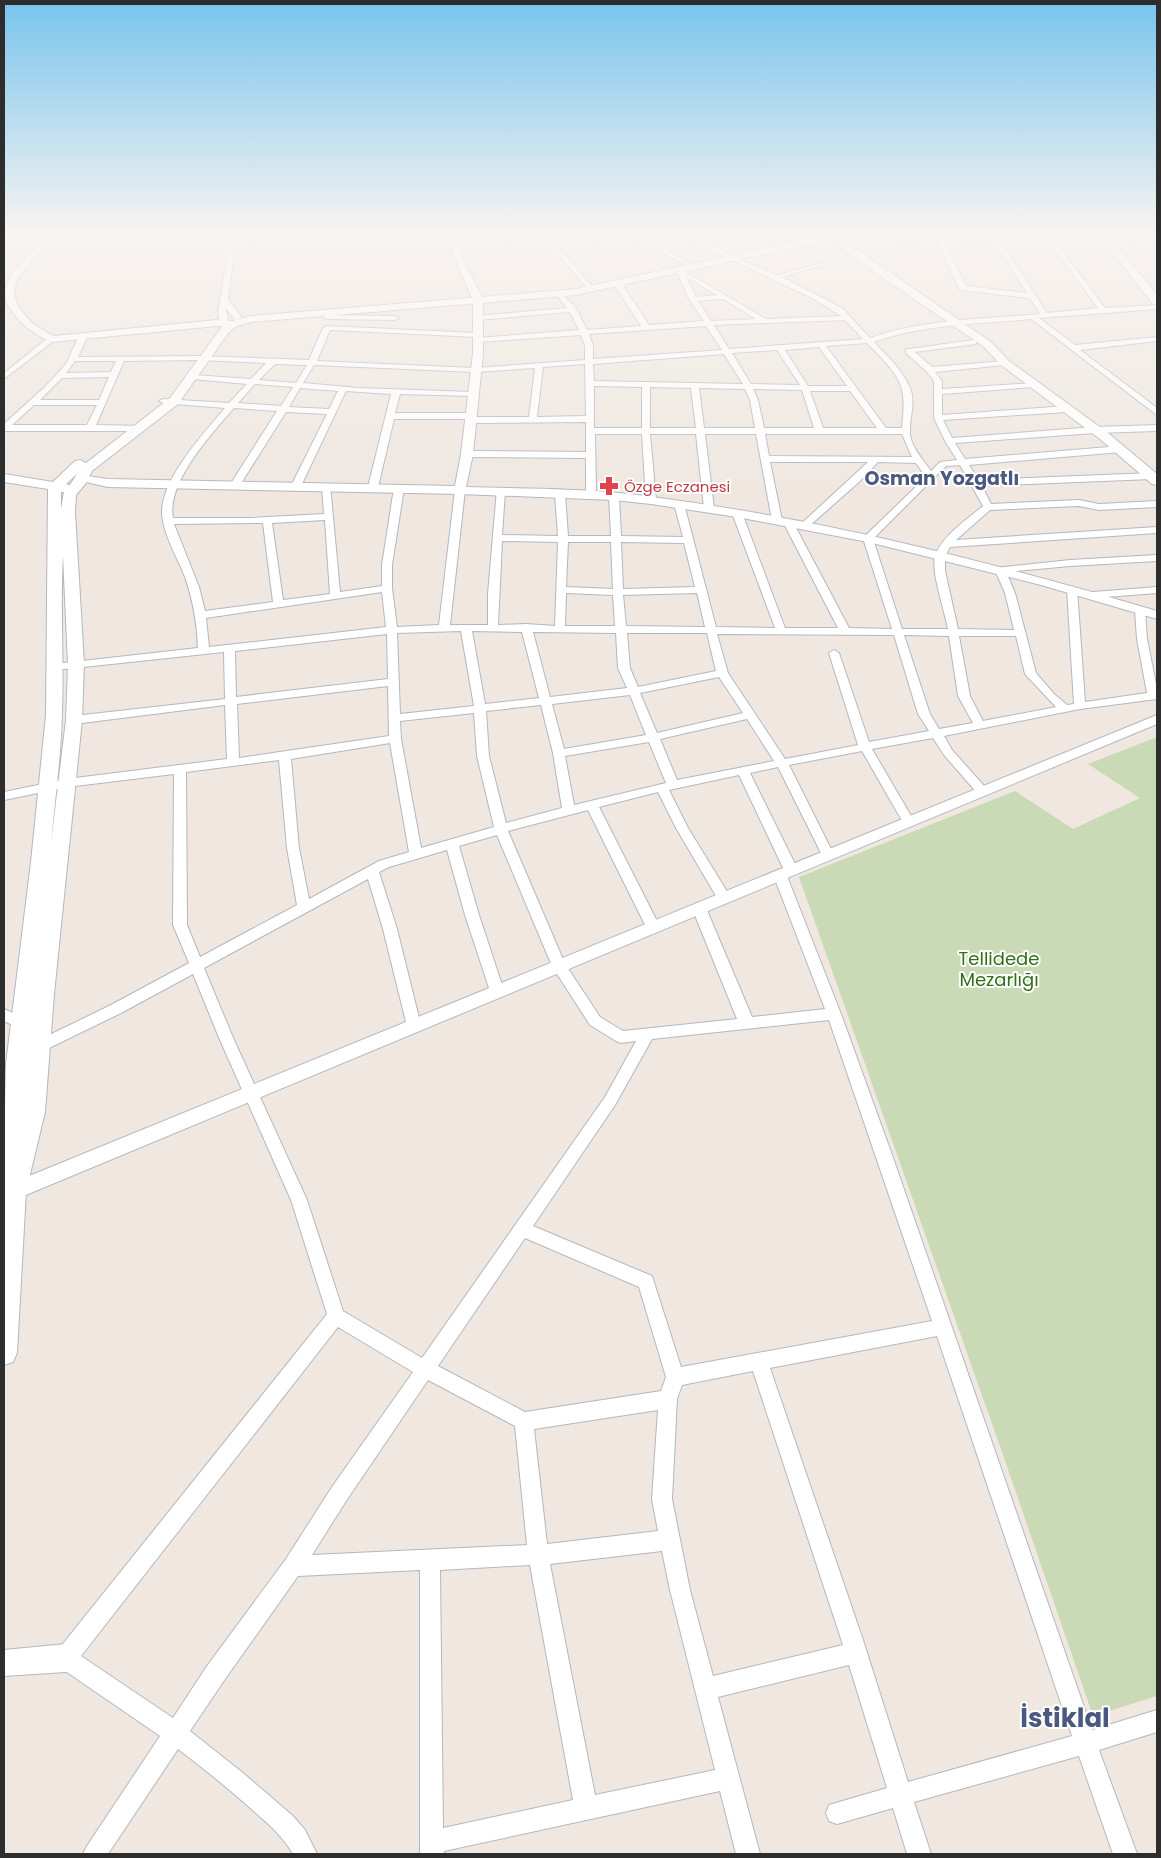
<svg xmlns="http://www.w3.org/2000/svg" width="1161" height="1858" viewBox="0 0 1161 1858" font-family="Poppins,sans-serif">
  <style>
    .cemetery { fill: #cadab6 }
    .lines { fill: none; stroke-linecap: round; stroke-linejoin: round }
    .minor-casing { stroke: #b3b7c1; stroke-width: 2 }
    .tertiary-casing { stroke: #b3b7c1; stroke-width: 2 }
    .secondary-casing { stroke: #b3b7c1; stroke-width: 2 }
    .minor { fill: #fff; fill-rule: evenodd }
    .tertiary { fill: #fff; fill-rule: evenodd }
    .secondary { fill: #fff; fill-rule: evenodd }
    .labels { text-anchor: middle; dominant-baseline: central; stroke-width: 4; stroke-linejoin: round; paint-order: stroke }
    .far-health-label { font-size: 15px; fill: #be3a42; stroke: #fff; text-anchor: start }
    .park-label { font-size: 18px; fill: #316f18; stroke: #fff }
    .far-district-label { font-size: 19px; font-weight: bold; fill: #4b5981; stroke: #fff }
    .near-district-label { font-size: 26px; font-weight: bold; fill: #4b5981; stroke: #fff }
  </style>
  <rect width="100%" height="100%" fill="#efe7e0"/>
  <polygon class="cemetery" points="1157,737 1157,1696 1093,1716 1001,1449 799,877 1015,791 1073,829 1140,798 1088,764"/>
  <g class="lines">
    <g class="minor-casing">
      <g id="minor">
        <polygon points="540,234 547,234 554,243 617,234 640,234 696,267 691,268 633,236 557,246 593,287 594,289 590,291"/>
        <path d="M684,234L696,236L717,234L702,239L734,257L777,275L849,256V258L782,277L842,308L870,338C923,319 984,319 1040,314L1030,298L960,290L934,234H940L966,286L1027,293L990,234H996L1047,313L1098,308L1063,261L1046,234H1052L1068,259L1105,308L1157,305V309L1039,318L1075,345L1157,337V341L1080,350L1157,408V415L1031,319C979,324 923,324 874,342C886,355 903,370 910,388C916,402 909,419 910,434C911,447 924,461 931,471L940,462L957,460L945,441L934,418V381L927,372L906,353V349H909L973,340H976V344L915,352L932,367L1005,361L1009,363L1005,365L935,372L942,381V389L1034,383L1038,385L1034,387L942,394V415L1066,406L1070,409L1066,412L943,420L952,438L1095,427L1157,425V431L1095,433L955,443L965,459L1121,446L1125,449L1121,452L969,465L979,480L1152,473L1157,476L1152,479L982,486L991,504L1079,500L1099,504L1157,501V507L1099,510L1079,506L990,510L956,540L1157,527V533L950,547L945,556V571L958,629L1014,630L1005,593L995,570L996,568L1070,560L1157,555V561L1070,566L1006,572L1015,593L1036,673L1054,694L1067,705L1074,704L1067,589L1072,586L1077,589L1085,702L1147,693L1137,639L1135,610L1140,607L1145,610L1147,639L1157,689V699L1080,709L944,736L952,750L986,788L988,791L982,795L978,794L944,755L933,738L872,749L914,821L908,825L904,824L862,751L789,765L834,855L833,858H823L822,855L778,767L750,773L798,870L796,873H786L784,870L739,775L669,790L688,828L731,898L729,901H719L676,828L658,792L599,807L660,927L658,930H648L646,927L588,810L508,831L565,964L600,1017L623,1031L737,1019L692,908L694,905H704L706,908L752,1017L825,1009L773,874L775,871H785L841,1014L891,1152L1092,1730L1157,1710V1732L1099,1750L1137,1854H1113L1079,1756L914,1802L931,1854H907L893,1808L837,1824L829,1821L826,1813L829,1805L887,1788L849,1665L718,1697L760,1854H736L720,1791L444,1851V1854H420V1570L298,1576L223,1682L190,1731L243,1773L293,1816L305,1830L317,1854H293C282,1835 265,1821 248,1806C225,1786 202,1767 178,1749L108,1854H83L87,1846L160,1736L58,1666L55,1658L58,1650L327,1314L291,1200L220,1040L193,974L121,1013L45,1050L40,1052L35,1050L33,1046L35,1042L111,1005L189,963L173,925L174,774L67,787L4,800V792L67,779L227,759L225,705L74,724L68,720L74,716L225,699L224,652L55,670L49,667L55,664L198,648C197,623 193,600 185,577C177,556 162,533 162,511C163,477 204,433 225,408L163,403L159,401L163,399L229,403L247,384L193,379L189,377L193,375L251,379L266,363L198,360L124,361L96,425L144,426L145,428L141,431H4V424C25,404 49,386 67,362C72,354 76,336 84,333L88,335L78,357L198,356L309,360L323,328L327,326L477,333L481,335L477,337L330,330L317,361L475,368L585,360V346L581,335L477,342L473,340L477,338L579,330L570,312L477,320L473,318L477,316L567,308L556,294L560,292L576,308L587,330L641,326L613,283L617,281H620L649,325L704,321L689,299L676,270L679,268L766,319L841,316L812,298L730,259L692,240ZM686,277L717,295L696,297ZM723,299L756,319L711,321L698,301ZM845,320L863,339L729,349L714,325ZM706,326L722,350L593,359V346L589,334ZM867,343C879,356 898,372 902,390C905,402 903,416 902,428H886L826,346ZM819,347L847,386H808L785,350ZM777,350L800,385L751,384L732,353ZM724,354L743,384L594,381L593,364ZM75,361H116L111,372L66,373ZM275,364L307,365L296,383L259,380ZM585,364L586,416L537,417L543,367ZM314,365L475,372L535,368L529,417H473V414L470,413H395L400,394L473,396L477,394L473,392L359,388L303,383ZM109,377L99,400H40L62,378ZM255,384L293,387L281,406L238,403ZM594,386L642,387V428H594ZM650,387L691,388L696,428H650ZM300,388L338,391L329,409L289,407ZM699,388L745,389L750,400L755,428H704ZM753,389L802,390L814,428H764L758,400ZM346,391L391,394L368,487L373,490L378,487L394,419H466V422L469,423L586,422V452L467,451L463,454L467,457L586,458V495L591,498L596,495L595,434H642L646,500L651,503L656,500L650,434H696L704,508L709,511L714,508L705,434H756L772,520L777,523L782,520L770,462H868L801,524V528H807L859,482L878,462L916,463L926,477L863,538L892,629L849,628L793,522L788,519L783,522L838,628H785L742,513L737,510L732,513L775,628L716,627L684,504L679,501L674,504L683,537L621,536L619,496L614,493L609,496L611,536H568L565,494L560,491L555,494L558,536L502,535L505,491L503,489H497L488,594V625H450L465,490L463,488H457L455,490L439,625L397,627L392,588V565L404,488L402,486H396L394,488L382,565V586L340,592L330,485H324L322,487L324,514L251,518H173C166,483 212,433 234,408L277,411L230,485L235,488L240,485L286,412L327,414L291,486L296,489L301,486ZM810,391H850L877,428H823ZM34,405H97L87,425H12ZM765,434H902L912,457L769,456ZM960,465L983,506C969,518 939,538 935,557C931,572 945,612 948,629H902L873,539L946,466ZM325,520L330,594L283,600L272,523ZM263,523L273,602L205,611L199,587L174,524ZM502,541L558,542L555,626L526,624L498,625ZM568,542H611L613,589L566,587ZM621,542L684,543L695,587L623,589ZM382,592L386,627L209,647L206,618ZM566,593L613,595L615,626H565ZM697,593L705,627L626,626L623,595ZM461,631L474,706L400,714L397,633ZM472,631L522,632L539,698L485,704ZM533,632L616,633L618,668L627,688L550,697ZM627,633H707L716,671L638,687L630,668ZM387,634L388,679L236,697L235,651ZM717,634L894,635L918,714L929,731L869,742L839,653L834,650L829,653L858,745L785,759L728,673ZM904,635L949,636L958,696L973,723L939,729L930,714ZM959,636H1016L1025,674L1056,707L983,721L970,696ZM719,677L743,713L657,733L640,693ZM388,686L389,736L239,758L237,704ZM630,695L646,735L564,749L552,704ZM541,705L553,753L562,808L506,823L489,756L486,711ZM474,713L477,756L494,827L421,848L401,739L400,721ZM747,719L774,761L677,780L660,739ZM649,742L666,783L574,805L565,756ZM390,743L409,852L379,861L309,899L299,848L291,759ZM279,760L287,848L297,905L200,957L187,925L186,772ZM497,835L552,966L590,1025L616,1041L621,1043L636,1041L605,1097L422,1358L343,1311L307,1200L234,1040L204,968L368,879L383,929L407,1026L409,1030L414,1032L419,1030L421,1026L397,929L379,872L389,867L447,850L465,915L490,991L492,995L497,996L502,995L504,991L479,915L459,846ZM829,1020L932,1321L681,1367L652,1276L533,1226L615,1105L652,1039ZM525,1238L639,1287L666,1377L661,1391L525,1412L438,1366ZM338,1327L413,1372L332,1487L286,1559L207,1666L173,1718L81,1656ZM937,1336L1072,1736L908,1782L863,1640L770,1368ZM753,1371L843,1645L713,1676L690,1590L672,1499L677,1399L682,1385ZM428,1380L515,1426L527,1545L312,1555L346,1501ZM658,1410L652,1499L658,1531L547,1544L534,1429ZM662,1551L670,1590L715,1770L595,1795L550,1564ZM530,1565L573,1800L443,1828L440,1570Z"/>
        <polygon points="231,251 234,253 228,299 242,318 235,320 226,308 228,323 224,325 220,323 218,312 228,253"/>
        <polygon points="324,315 395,316 399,318 395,320 327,319 323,317"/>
        <polygon points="49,337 56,339 4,379 4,373"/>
        <polygon points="1157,587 1157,593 1093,598 1088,595 1093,592"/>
        <polygon points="4,1009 26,1019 28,1023 26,1027 21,1029 4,1021"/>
      </g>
    </g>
    <g class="tertiary-casing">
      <g id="tertiary">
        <polygon points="48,234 56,234 20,275 16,283 14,293 17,304 24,314 32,323 48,333 54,336 217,320 233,321 238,324 233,327 217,326 52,342 41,337 26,327 17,318 7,304 5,293 7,283 13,272"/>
        <path d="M444,234H452L483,300V353L473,454L466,487C528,489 591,488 652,497C823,519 991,562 1157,611V619L1041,585L868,542L737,517L651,504L614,500L460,494L108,487L77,480L75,478L81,475L108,479L455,486L461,454L473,353V300Z"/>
        <polygon points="1157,715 1157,724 21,1197 14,1200 7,1197 4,1191 7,1185"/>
        <polygon points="66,1644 76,1648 80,1658 76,1668 66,1672 4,1676 4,1650"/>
      </g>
    </g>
    <g class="secondary-casing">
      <g id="secondary">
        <path d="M828,234H837L839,236L865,234L1107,237L1112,239L1157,295V305L1153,304L1105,243L864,240L846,242L991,342L1009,361L1108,433L1157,474V485L1152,484L1100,439L1001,365L983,346L851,256L835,242L807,245L576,295L252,322L237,326L229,332L178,404L92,471L86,483L76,495L75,512L84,664L82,720L54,994L45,1112L26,1191L17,1353L13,1362L4,1365V1136L6,1064L31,862L46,715L48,489L4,482V474L53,482L75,461L80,460L86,463L170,398L221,328L229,322L251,316L576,289L807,239L829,237ZM77,474L70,485L66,484ZM61,492H64L61,509ZM63,555L68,664L66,720L51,843C55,800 61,756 62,713C64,660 60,608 63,555Z"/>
        <polygon points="1114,234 1157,234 1157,240 1118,239 1115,238"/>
      </g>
    </g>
    <use href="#minor" class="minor"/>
    <use href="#tertiary" class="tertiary"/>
    <use href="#secondary" class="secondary"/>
  </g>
  <linearGradient id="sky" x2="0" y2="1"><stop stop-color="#78c4ed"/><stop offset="0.47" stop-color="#f8f4f1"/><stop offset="1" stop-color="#f8f4f1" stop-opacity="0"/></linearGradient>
  <rect width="1161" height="494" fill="url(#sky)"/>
  <defs>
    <g id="pharmacy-bare" transform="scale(1.5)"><path d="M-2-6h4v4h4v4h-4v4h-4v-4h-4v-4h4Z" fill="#e0444e" stroke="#fff" stroke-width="2.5" paint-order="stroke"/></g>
  </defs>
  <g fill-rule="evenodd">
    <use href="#pharmacy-bare" x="609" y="486"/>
  </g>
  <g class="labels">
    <g class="far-health-label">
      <text x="624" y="486">Özge Eczanesi</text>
    </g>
    <g class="park-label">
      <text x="999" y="958">Tellidede<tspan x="999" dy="21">Mezarlığı</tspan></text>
    </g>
    <g class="far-district-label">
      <text x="942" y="478">Osman Yozgatlı</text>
    </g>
    <g class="near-district-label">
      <text x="1065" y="1718">İstiklal</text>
    </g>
  </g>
  <rect width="1161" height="1858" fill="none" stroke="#2d2d2d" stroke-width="10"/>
</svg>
